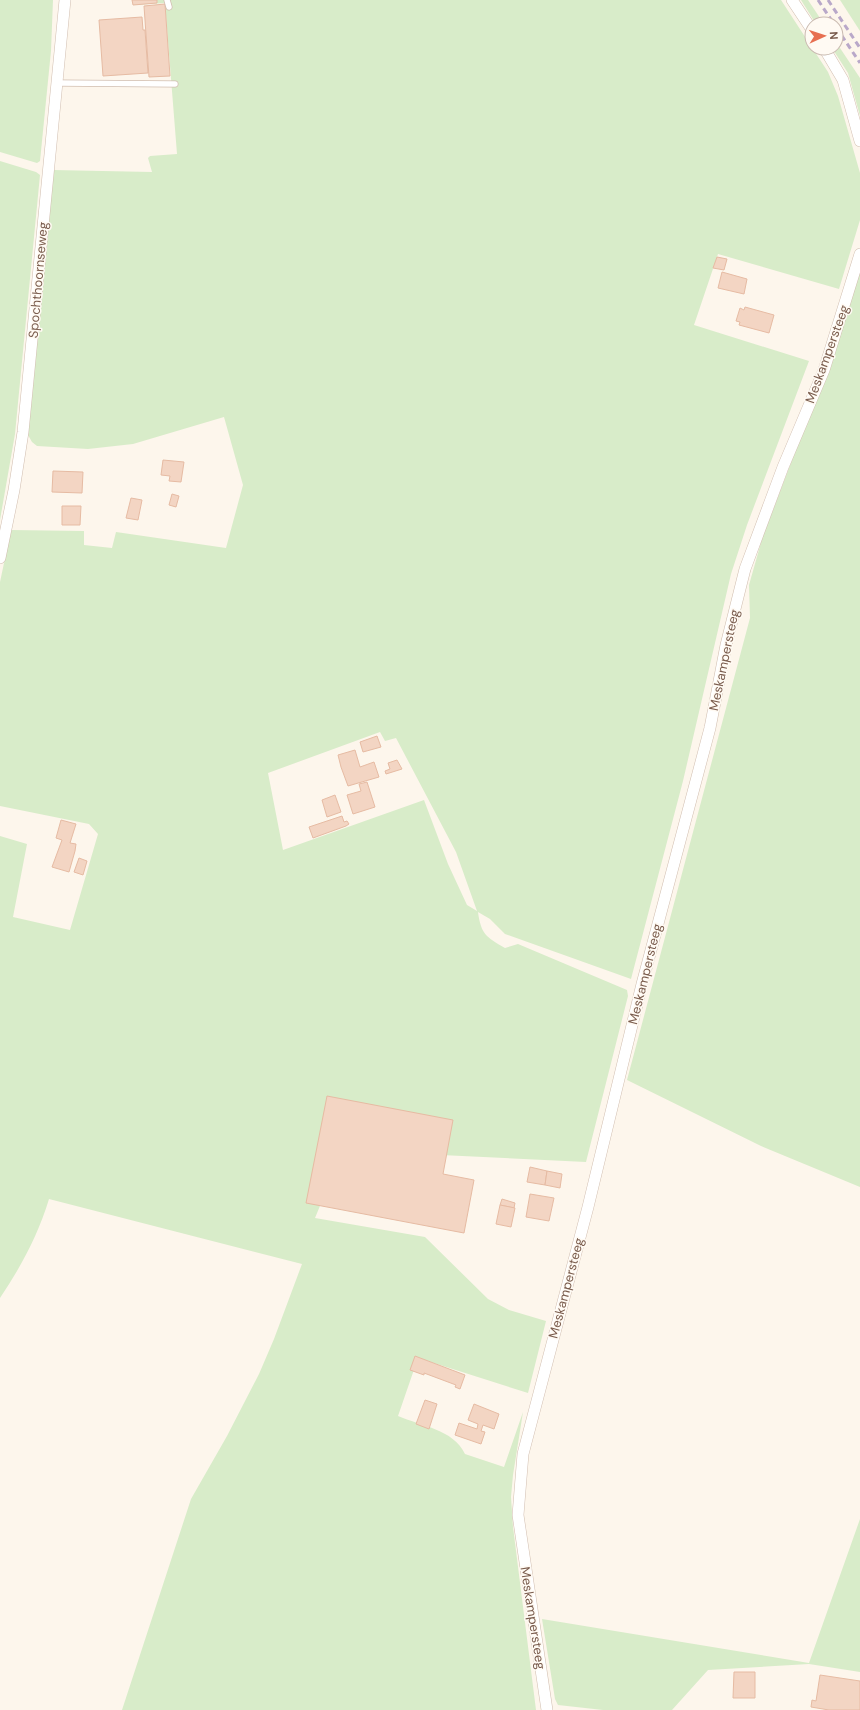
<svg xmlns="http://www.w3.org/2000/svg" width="860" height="1710" viewBox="0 0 860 1710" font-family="'DM Sans',sans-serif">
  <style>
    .green { fill: #d8ecc9; fill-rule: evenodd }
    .building { fill: #f3d5c3; stroke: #e6bba3 }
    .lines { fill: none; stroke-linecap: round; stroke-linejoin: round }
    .service-casing { stroke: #d1beb0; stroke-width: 7 }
    .minor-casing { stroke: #d1beb0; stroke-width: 12 }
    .service { stroke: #fff; stroke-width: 5.5 }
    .minor { stroke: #fff; stroke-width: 11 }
    .rail { stroke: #b9a8c9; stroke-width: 3; stroke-dasharray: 6 4; stroke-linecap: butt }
    .labels { text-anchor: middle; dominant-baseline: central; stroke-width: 3; stroke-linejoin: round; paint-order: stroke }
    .street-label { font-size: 13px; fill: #7a5c4d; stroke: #fffaf3 }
  </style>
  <rect width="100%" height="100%" fill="#fdf6ec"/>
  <g class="green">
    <polygon points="0,0 53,0 51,51 40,161 37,163 0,152"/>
    <path d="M132,0H781L828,72L838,96L860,173V220L839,289L718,254L694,325L809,361L747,525L731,574L683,781L631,979L505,934L490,919L478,912C481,934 486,937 505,948L518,944L627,990L628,996L586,1162L441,1155L340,1157L315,1218L425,1237L488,1299L509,1310L546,1321L528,1393L418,1358L398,1416C421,1426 453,1429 465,1454L504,1467L523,1412L513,1475L511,1497L513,1527L536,1710H122L191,1499L227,1436L259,1374L274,1339L302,1264L49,1199C38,1235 21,1267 0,1298V836L27,844L13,917L70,930L98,834L89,824L0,806V582L11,530L84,531V545L112,548L116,532L226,548L243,485L224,417L133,444L88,449L37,446L32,442L28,435L53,170L152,172L148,158L150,156L177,154L165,3L133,5ZM380,732L385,741L396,738L456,852L477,911L467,905L448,864L424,800L283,850L268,773Z"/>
    <polygon points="801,0 808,0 824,24 816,24"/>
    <polygon points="840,0 860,0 860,31"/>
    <polygon points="836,42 860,78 860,116 848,73 832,48 836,48"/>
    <polygon points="0,161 36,172 40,175 15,434 0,520"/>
    <polygon points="860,272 860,1187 761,1146 627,1080 750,618 749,585 762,539 797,447"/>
    <polygon points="860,1519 860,1672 809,1664 708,1670 672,1710 603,1710 558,1705 555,1699 542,1619 809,1663"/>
  </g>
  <g class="building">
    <polygon points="132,0 157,0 157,3 133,5"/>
    <polygon points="165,4 170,76 149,77 144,6"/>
    <polygon points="142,17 143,30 145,30 148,73 103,76 99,20"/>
    <polygon points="717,257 727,259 724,270 713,268"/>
    <polygon points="722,272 747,279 744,294 718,288"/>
    <polygon points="745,307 774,315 769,333 739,325 740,322 736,321 740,308 744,310"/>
    <polygon points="163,460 184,462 181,482 169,481 170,476 161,475"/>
    <polygon points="53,471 83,472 82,493 52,492"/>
    <polygon points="172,494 179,496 176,507 169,505"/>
    <polygon points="131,498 142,500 138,520 126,518"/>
    <polygon points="62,506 81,506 80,525 62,525"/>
    <polygon points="377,736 381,747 363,752 360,742"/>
    <polygon points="355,750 360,767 374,762 379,777 348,786 341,767 338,755"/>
    <polygon points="397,760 402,769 386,774 385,771 390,769 388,763"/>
    <polygon points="367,782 375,807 353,814 347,795 361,791 359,784"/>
    <polygon points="335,795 341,812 327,817 322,800"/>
    <polygon points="342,816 344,822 347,821 349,824 346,826 313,838 309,827"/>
    <polygon points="61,820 76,824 70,843 76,844 75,851 69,872 52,867 62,840 56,838"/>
    <polygon points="79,858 87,861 83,875 74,872"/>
    <polygon points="327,1096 453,1120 443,1174 474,1180 464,1233 306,1203"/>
    <polygon points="530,1167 547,1171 545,1185 527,1182"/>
    <polygon points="547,1171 562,1174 560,1188 545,1185"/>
    <polygon points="530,1194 554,1198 549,1221 526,1217"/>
    <polygon points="502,1199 515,1203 514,1208 500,1205"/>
    <polygon points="500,1205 515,1208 511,1227 496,1224"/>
    <polygon points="415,1356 465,1375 460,1389 455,1387 456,1385 424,1373 424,1375 410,1370"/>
    <polygon points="425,1400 437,1404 429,1429 416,1424"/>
    <polygon points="474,1404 499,1414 494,1429 483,1425 481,1431 485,1432 481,1444 455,1435 459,1423 477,1429 478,1424 468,1420"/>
    <polygon points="734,1672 755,1672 755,1698 733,1698"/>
    <polygon points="820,1675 860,1681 860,1710 829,1710 811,1707 812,1700 816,1701"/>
  </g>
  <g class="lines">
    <g class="service-casing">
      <g id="service">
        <polyline points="167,0 169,7"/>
        <polyline points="57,83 175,84"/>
      </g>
    </g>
    <g class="minor-casing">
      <g id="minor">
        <polyline points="792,0 812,30"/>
        <polyline points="824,48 843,80 860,141"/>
        <polyline points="0,558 14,490 23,432 65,0"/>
        <polyline points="547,1710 518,1515 523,1454 588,1207 642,984 710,728 726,645 745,569 783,467 824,370 860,254"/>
      </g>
    </g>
    <use href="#service" class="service"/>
    <use href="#minor" class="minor"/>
    <g class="rail">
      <polyline points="818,0 834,24"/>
      <polyline points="828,0 860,48"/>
      <polyline points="836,27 860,63"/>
    </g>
  </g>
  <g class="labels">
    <g class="street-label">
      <text transform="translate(38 280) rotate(-85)">Spochthoornseweg</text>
      <text transform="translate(827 354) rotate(-70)">Meskampersteeg</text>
      <text transform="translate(724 660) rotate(-78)">Meskampersteeg</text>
      <text transform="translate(645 974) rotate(-76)">Meskampersteeg</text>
      <text transform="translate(566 1288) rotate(-75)">Meskampersteeg</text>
      <text transform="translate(533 1618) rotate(81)">Meskampersteeg</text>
    </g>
  </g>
  <g transform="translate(824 36) rotate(87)"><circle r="19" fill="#fffaf3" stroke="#cabbb1"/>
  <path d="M0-3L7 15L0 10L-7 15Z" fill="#e76f51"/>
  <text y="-6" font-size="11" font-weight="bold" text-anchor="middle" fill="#7a5c4d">N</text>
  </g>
</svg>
